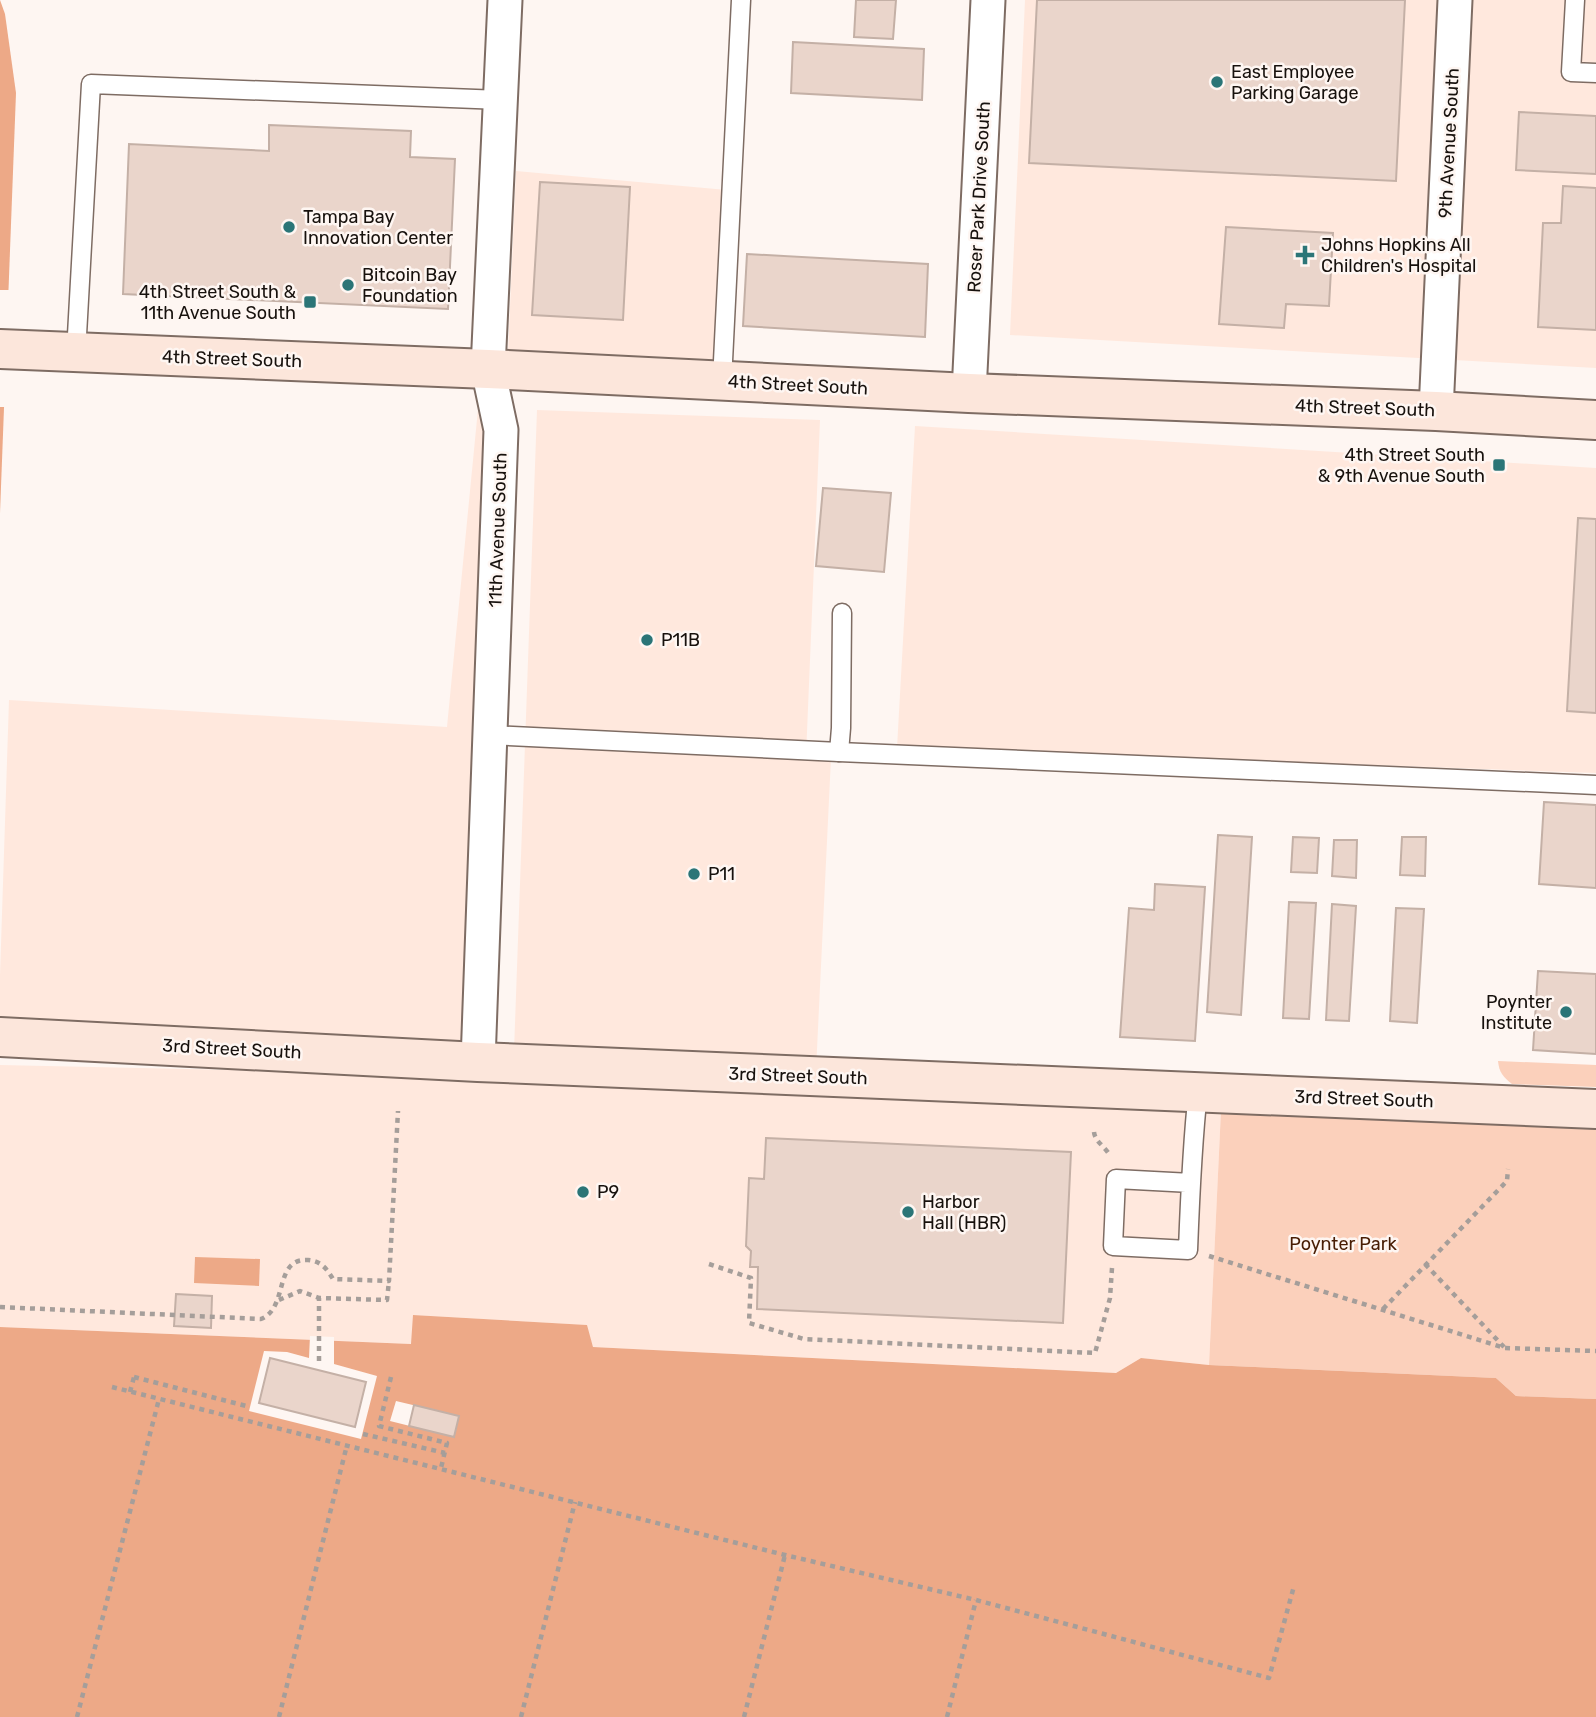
<svg xmlns="http://www.w3.org/2000/svg" width="1596" height="1717" viewBox="0 0 1596 1717" font-family="Rubik,sans-serif">
  <style>
    .built { fill: #ffe8dd }
    .green { fill: #fbd0bb }
    .water { fill: #eda987 }
    .pier { fill: #fef6f2 }
    .building { fill: #ead5cb; stroke: #c4b0a6; stroke-width: 2 }
    .lines { fill: none; stroke-linecap: round; stroke-linejoin: round }
    .lane-casing { stroke: #7e6c63; stroke-width: 21 }
    .street-casing { stroke: #7e6c63; stroke-width: 37 }
    .secondary-casing { stroke: #7e6c63; stroke-width: 42 }
    .path { stroke: #a59e9a; stroke-width: 4.5; stroke-dasharray: 5 5; stroke-linecap: butt }
    .lane { stroke: #fff; stroke-width: 18 }
    .street { stroke: #fff; stroke-width: 33 }
    .secondary { stroke: #fce6db; stroke-width: 38 }
    .poi-dot { fill: #2b7577; stroke: #fef6f2; stroke-width: 2.5 }
    .labels { text-anchor: middle; dominant-baseline: central; stroke-width: 5; stroke-linejoin: round; paint-order: stroke }
    .poi-label { font-size: 18px; fill: #17110d; stroke: #fef6f2; text-anchor: start }
    .street-label { font-size: 18px; fill: #17110d; stroke: #fef6f2 }
    .park-label { font-size: 18px; fill: #481d04; stroke: #fef6f2 }
  </style>
  <rect width="100%" height="100%" fill="#fef6f2"/>
  <g class="built">
    <polygon points="1025,0 1596,0 1596,368 1010,335"/>
    <polygon points="516,171 738,191 731,365 508,353"/>
    <polygon points="478,409 483,431 461,1045 0,1021 0,975 9,700 447,727"/>
    <polygon points="537,410 820,420 806,756 831,758 815,1091 1221,1110 1209,1365 1141,1358 1116,1373 593,1347 586,1325 414,1315 412,1344 0,1327 0,1065 425,1074 513,1079"/>
    <polygon points="915,426 1596,468 1596,773 897,748"/>
  </g>
  <g class="green">
    <path d="M1498,1061L1596,1065V1087L1512,1084C1503,1077 1499,1072 1498,1061Z"/>
    <polygon points="1221,1110 1596,1129 1596,1399 1516,1396 1496,1378 1209,1365"/>
  </g>
  <g class="water">
    <polygon points="0,0 5,14 16,93 0,513"/>
    <polygon points="195,1257 260,1259 259,1286 194,1283"/>
    <polygon points="413,1315 587,1325 593,1347 1116,1373 1141,1358 1209,1365 1496,1378 1516,1396 1596,1399 1596,1717 0,1717 0,1327 411,1344"/>
  </g>
  <g class="pier">
    <polygon points="0,290 12,290 7,407 0,407"/>
    <polygon points="310,1336 334,1337 334,1364 377,1376 361,1439 249,1411 264,1351 287,1352 309,1358"/>
    <polygon points="396,1401 459,1416 454,1437 390,1421"/>
  </g>
  <g class="building">
    <polygon points="856,0 896,0 893,39 854,37"/>
    <polygon points="1037,0 1405,0 1396,181 1029,163"/>
    <polygon points="793,42 924,49 922,100 791,93"/>
    <polygon points="1519,112 1596,116 1596,174 1516,170"/>
    <polygon points="269,125 411,131 410,157 455,159 448,309 123,294 129,144 269,151"/>
    <polygon points="540,182 630,187 623,320 532,315"/>
    <polygon points="1563,186 1596,188 1596,330 1538,327 1543,223 1561,223"/>
    <polygon points="1226,227 1333,233 1329,306 1286,304 1284,328 1219,324"/>
    <polygon points="747,254 928,264 925,337 743,326"/>
    <polygon points="823,488 891,493 884,572 816,566"/>
    <polygon points="1578,518 1596,519 1596,713 1567,711"/>
    <polygon points="1544,802 1596,805 1596,888 1539,884"/>
    <polygon points="1218,835 1252,837 1241,1015 1207,1012"/>
    <polygon points="1293,837 1319,838 1317,873 1291,872"/>
    <polygon points="1402,837 1426,837 1425,876 1400,875"/>
    <polygon points="1334,840 1357,840 1356,878 1332,876"/>
    <polygon points="1155,884 1205,887 1195,1041 1120,1037 1129,908 1154,910"/>
    <polygon points="1289,902 1316,903 1309,1019 1283,1018"/>
    <polygon points="1332,904 1356,906 1349,1021 1326,1020"/>
    <polygon points="1396,908 1424,909 1417,1023 1390,1021"/>
    <polygon points="1538,971 1596,974 1596,1054 1533,1050"/>
    <polygon points="766,1138 1071,1152 1063,1323 757,1309 758,1267 750,1267 751,1251 746,1246 749,1178 764,1179"/>
    <polygon points="176,1294 212,1296 211,1328 174,1326"/>
    <polygon points="270,1358 366,1382 355,1427 259,1403"/>
    <polygon points="414,1405 459,1416 454,1437 409,1426"/>
  </g>
  <g class="lines">
    <g class="lane-casing">
      <g id="lane">
        <polyline points="1575,0 1571,72 1596,73"/>
        <polyline points="76,353 91,84 501,100"/>
        <polyline points="722,381 741,0"/>
        <polyline points="842,613 841,728 839,752 1596,785"/>
        <polyline points="490,735 839,752"/>
        <path d="M1191,1183L1116,1179L1113,1246L1188,1250C1190,1197 1192,1145 1198,1092"/>
      </g>
    </g>
    <g class="street-casing">
      <g id="street">
        <polyline points="969,393 988,0"/>
        <polyline points="1436,411 1455,0"/>
        <polyline points="478,1062 501,430 488,369 505,0"/>
      </g>
    </g>
    <g class="secondary-casing">
      <g id="secondary">
        <polyline points="0,349 488,369 969,393 1436,411 1596,420"/>
        <polyline points="0,1037 478,1062 1596,1109"/>
      </g>
    </g>
    <g class="path">
      <path d="M1094,1132C1095,1142 1106,1147 1110,1156"/>
      <polyline points="1209,1256 1505,1348 1596,1351"/>
      <polyline points="709,1264 751,1278 749,1323 804,1339 1095,1353 1110,1298 1112,1268"/>
      <polyline points="1425,1264 1504,1347"/>
      <polyline points="279,1300 300,1291 319,1298"/>
      <path d="M0,1307L261,1319C289,1308 273,1258 308,1260C321,1261 327,1269 333,1279L389,1281L398,1111"/>
      <polyline points="1383,1309 1507,1181 1508,1169"/>
      <polyline points="319,1361 319,1298 387,1300 389,1281"/>
      <polyline points="134,1377 250,1407"/>
      <polyline points="391,1377 379,1426 447,1443 441,1468"/>
      <polyline points="112,1387 785,1555 976,1600 1269,1678 1294,1586"/>
      <polyline points="130,1392 134,1377"/>
      <polyline points="363,1434 445,1453"/>
      <polyline points="77,1717 159,1399"/>
      <polyline points="279,1717 347,1445"/>
      <polyline points="521,1717 575,1502"/>
      <polyline points="744,1717 785,1555"/>
      <polyline points="947,1717 976,1600"/>
    </g>
    <use href="#lane" class="lane"/>
    <use href="#street" class="street"/>
    <use href="#secondary" class="secondary"/>
  </g>
  <g class="poi-dot">
    <circle cx="1217" cy="82" r="7"/>
    <circle cx="289" cy="227" r="7"/>
    <path d="M1301.5 244.5h7v7h7v7h-7v7h-7v-7h-7v-7h7z"/>
    <circle cx="348" cy="285" r="7"/>
    <rect x="303" y="295" width="14" height="14" rx="3.5"/>
    <rect x="1492" y="458" width="14" height="14" rx="3.5"/>
    <circle cx="647" cy="640" r="7"/>
    <circle cx="694" cy="874" r="7"/>
    <circle cx="1566" cy="1012" r="7"/>
    <circle cx="583" cy="1192" r="7"/>
    <circle cx="908" cy="1212" r="7"/>
  </g>
  <g class="labels">
    <g class="poi-label">
      <text x="1231" y="72">East Employee<tspan x="1231" dy="21">Parking Garage</tspan></text>
      <text x="303" y="217">Tampa Bay<tspan x="303" dy="21">Innovation Center</tspan></text>
      <text x="1321" y="245">Johns Hopkins All<tspan x="1321" dy="21">Children's Hospital</tspan></text>
      <text x="362" y="275">Bitcoin Bay<tspan x="362" dy="21">Foundation</tspan></text>
      <text x="296" y="292" text-anchor="end">4th Street South &amp;<tspan x="296" dy="21">11th Avenue South</tspan></text>
      <text x="1485" y="455" text-anchor="end">4th Street South<tspan x="1485" dy="21">&amp; 9th Avenue South</tspan></text>
      <text x="661" y="640">P11B</text>
      <text x="708" y="874">P11</text>
      <text x="1552" y="1002" text-anchor="end">Poynter<tspan x="1552" dy="21">Institute</tspan></text>
      <text x="597" y="1192">P9</text>
      <text x="922" y="1202">Harbor<tspan x="922" dy="21">Hall (HBR)</tspan></text>
    </g>
    <g class="street-label">
      <text transform="translate(1449 143) rotate(-87)">9th Avenue South</text>
      <text transform="translate(979 197) rotate(-87)">Roser Park Drive South</text>
      <text transform="translate(232 359) rotate(2)">4th Street South</text>
      <text transform="translate(798 385) rotate(3)">4th Street South</text>
      <text transform="translate(1365 408) rotate(2)">4th Street South</text>
      <text transform="translate(498 530) rotate(-88)">11th Avenue South</text>
      <text transform="translate(232 1049) rotate(3)">3rd Street South</text>
      <text transform="translate(798 1076) rotate(2)">3rd Street South</text>
      <text transform="translate(1364 1099) rotate(2)">3rd Street South</text>
    </g>
    <g class="park-label">
      <text x="1343" y="1244">Poynter Park</text>
    </g>
  </g>
</svg>
